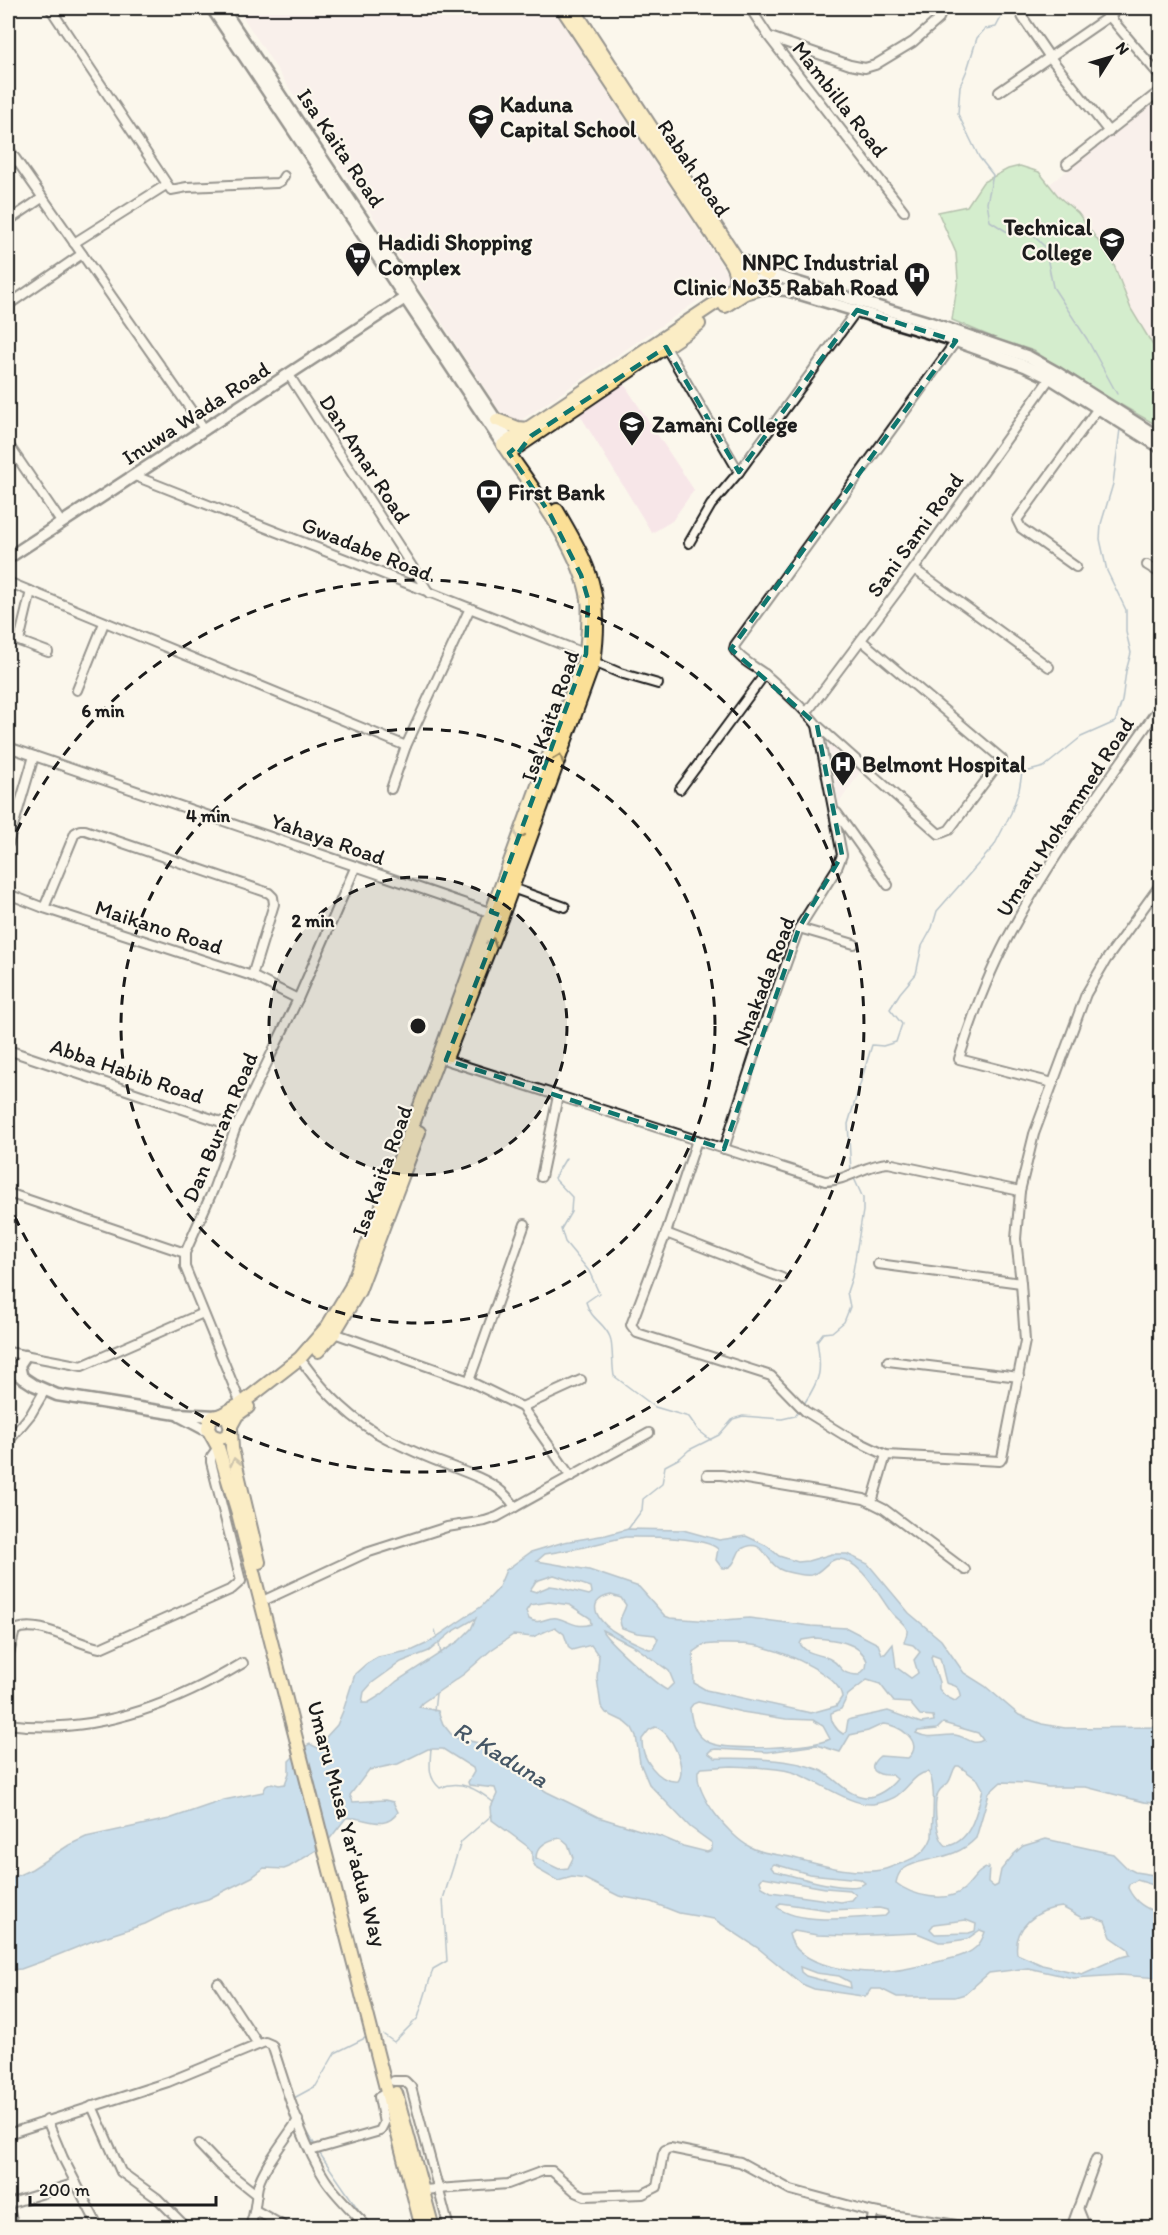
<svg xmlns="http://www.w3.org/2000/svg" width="1168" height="2235" viewBox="0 0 1168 2235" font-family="Itim,sans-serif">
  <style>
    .built { fill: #f7e6e8 }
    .green { fill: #a5e0a6; stroke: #607e61; stroke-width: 1.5 }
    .water { fill: #90c1ec; stroke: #627f99; stroke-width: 1.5; fill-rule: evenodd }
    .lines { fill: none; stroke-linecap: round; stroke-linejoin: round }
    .stream { stroke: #627f99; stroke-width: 1.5 }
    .street-casing { stroke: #1c1c1c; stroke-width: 12 }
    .secondary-casing { stroke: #1c1c1c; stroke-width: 15 }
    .primary-casing { stroke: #1c1c1c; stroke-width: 16 }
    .street { stroke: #fbf7ec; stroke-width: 8 }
    .secondary { stroke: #fbf7ec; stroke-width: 10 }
    .primary { stroke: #fbdf96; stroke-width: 12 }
    .oneway { stroke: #97875f }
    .marked { fill: none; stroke: #0f766e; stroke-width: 4.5; stroke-dasharray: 12 8; stroke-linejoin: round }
    .ring { fill: none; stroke: #1c1c1c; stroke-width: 3; stroke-dasharray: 10 8 }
    .labels { text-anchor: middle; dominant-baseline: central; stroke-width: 4.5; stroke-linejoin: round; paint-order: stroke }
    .street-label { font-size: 22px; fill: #1c1c1c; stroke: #fbf7ec }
    .poi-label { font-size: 22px; font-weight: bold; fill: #1c1c1c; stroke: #fbf7ec; text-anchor: start }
    .water-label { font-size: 24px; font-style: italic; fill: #455665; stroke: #fbf7ec }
    .centre { fill: #1c1c1c; stroke: #fbf7ec; stroke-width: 3 }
    .ring-label { font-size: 18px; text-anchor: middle; font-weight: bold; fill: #1c1c1c; stroke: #fbf7ec; stroke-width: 4.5; stroke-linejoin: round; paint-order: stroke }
  </style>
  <rect width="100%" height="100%" fill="#fbf7ec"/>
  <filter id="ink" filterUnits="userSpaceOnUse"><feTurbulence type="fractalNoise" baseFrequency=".0167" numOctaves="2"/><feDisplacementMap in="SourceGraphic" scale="12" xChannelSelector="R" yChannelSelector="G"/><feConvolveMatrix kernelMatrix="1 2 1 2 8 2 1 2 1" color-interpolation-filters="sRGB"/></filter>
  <g filter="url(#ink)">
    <g class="built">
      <polygon points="237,8 552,8 726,272 727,281 520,421 503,416"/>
      <polygon points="1160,99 1160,433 1126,411 1111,379 1016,210"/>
      <polygon points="622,381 694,490 672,521 652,533 577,410"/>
      <polygon points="827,741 861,771 839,803"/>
    </g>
    <polygon class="green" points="1020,166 1039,172 1059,197 1078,213 1112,260 1131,309 1160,357 1160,427 1084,384 1034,351 992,337 952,320 958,279 956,253 938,212 967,206 983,182 1008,169"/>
    <path class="water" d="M628,1529L683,1530L719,1540L746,1536L767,1546L779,1556L798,1562L808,1561L832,1554H847L868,1564L909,1613L941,1640L964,1673L985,1686L1019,1715L1042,1724L1065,1728L1160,1727V1804L1144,1802L1086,1787H1048L1025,1783L1001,1782L989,1793L976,1838C953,1863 923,1855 902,1870C898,1874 897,1877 896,1883C912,1896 947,1904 964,1889C973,1881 977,1870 989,1867L988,1882L994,1887L998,1885L1001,1870L1014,1854L1023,1846L1046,1839L1113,1854L1127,1868L1135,1872L1160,1876V1887L1137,1880L1129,1884L1128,1888C1135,1903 1145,1908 1160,1914V1978L1120,1975L1073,1978L1028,1968L989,1973L965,1994L955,1997H897L881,1989H871L866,1996H862L814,1989L802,1984L758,1948L714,1919L679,1913L651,1902L619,1896L585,1879L572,1877L558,1881L537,1869L532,1861V1852L527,1846L492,1820L491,1807L497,1794L495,1788L469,1785L468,1782L474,1772L473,1768L443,1749H428L398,1764L369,1770L350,1795L353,1802L385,1800L393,1802L398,1812C384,1833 365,1816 346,1818L325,1845L289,1867L284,1869L264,1868L252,1877L208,1899L190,1904L165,1914L145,1924L95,1940L43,1961L21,1969L8,1970V1880L32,1869L69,1845L86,1837L169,1819L224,1800L263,1792L266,1786L272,1783L279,1785L285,1784L289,1773V1761L302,1748L310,1744L322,1750L326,1746V1737L337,1725L343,1711L355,1674L366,1664L378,1657L413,1650L426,1644L482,1606L498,1589L506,1570L531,1552L564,1542L606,1535ZM625,1537C646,1537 704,1536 718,1549L716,1560L722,1568C734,1569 735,1559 740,1550C766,1534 765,1566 784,1571C792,1573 802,1576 811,1575C822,1573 827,1559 838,1559C861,1559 880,1598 892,1613C896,1618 907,1625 907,1630C908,1635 904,1639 904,1643L913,1645L920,1652L914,1660L918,1673L911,1678L896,1667L893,1644L885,1654H882L878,1644L847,1628L811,1626L749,1618L711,1621L670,1618L665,1616L639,1587L589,1570L537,1561L545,1554L580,1548ZM554,1575L591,1587L592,1593L589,1595L557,1587L550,1586L536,1592L530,1590L536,1581ZM611,1595L621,1598L626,1605C624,1614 617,1618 622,1628L637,1633L655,1635L658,1639L653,1649H649C639,1644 628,1640 618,1634C601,1625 581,1601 611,1595ZM549,1602L570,1605L590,1618L591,1624C576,1629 570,1621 557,1618C546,1616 540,1626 529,1619L526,1611L530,1605ZM476,1618L471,1629L459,1641L397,1681L381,1695L368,1703H362L364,1692L372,1683L401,1662L429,1651L452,1632ZM555,1627L564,1634L569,1648L572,1650L591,1645L599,1656L597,1678L601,1706L606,1713L625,1722L632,1728L636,1736L640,1763L649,1784L690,1827L712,1843V1850L707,1852L683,1846L662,1837L598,1817L547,1792L509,1769L483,1744L457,1738L451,1734L443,1724L438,1711L419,1707L422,1703L464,1674L491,1650L513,1635L533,1637ZM602,1630L637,1648L669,1671L674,1683L667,1690C659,1687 604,1638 602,1630ZM815,1638C833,1639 860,1642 867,1661L866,1668L859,1675C837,1674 844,1666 830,1659C819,1653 808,1656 800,1644L802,1640ZM714,1644C731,1644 750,1643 766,1648C786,1653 840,1675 842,1697L836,1706L811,1713L706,1690L694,1683L693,1652L703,1645ZM932,1655L940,1658L946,1683C954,1685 961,1687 961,1696L955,1701L945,1696L939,1689V1682L931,1658ZM867,1680L880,1684L894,1702L910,1703L920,1715L933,1716L934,1721L921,1723L888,1711L851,1719L848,1720L846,1732L843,1734C836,1730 830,1721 831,1713L841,1709L848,1695ZM698,1702L742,1712L786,1719L813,1720L823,1726L830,1739C813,1748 728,1751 710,1743C696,1737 691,1722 690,1708L693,1704ZM943,1723L978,1733L983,1740C972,1747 966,1736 955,1735C941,1734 930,1740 916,1733L918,1731L937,1729ZM883,1724C898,1724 926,1742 908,1758L880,1756C864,1769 877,1776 892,1775L897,1779C890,1788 876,1798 865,1797C844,1795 835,1775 817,1769C786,1757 747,1759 715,1758L708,1753L711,1750L716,1749L768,1752L817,1745L840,1752L850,1735L868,1731ZM655,1727C671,1730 688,1769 678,1781C658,1783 641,1758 642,1739L649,1730ZM732,1766C752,1767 773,1767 792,1772C816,1779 850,1806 873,1804C881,1803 894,1799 899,1794C909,1787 915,1773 928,1772C937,1782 932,1822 932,1837C926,1853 917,1857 902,1863C895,1865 888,1869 881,1870C852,1875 818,1864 790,1857C778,1854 762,1854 750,1847C730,1837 695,1795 698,1771L702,1768ZM956,1766H959L978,1780L983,1789C977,1810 972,1842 947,1846C936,1840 933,1805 938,1793C940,1788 944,1787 948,1783C952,1778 952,1771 956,1766ZM561,1838L568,1844L573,1858L568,1868L559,1869L536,1858C536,1846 549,1839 561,1838ZM774,1864L809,1874L860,1879L865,1883C851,1895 792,1875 774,1871L771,1867ZM763,1877L825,1888L850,1890L856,1895L852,1900L841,1902L771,1892L762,1887L760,1881ZM780,1903L828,1910L879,1908L887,1910L888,1913L885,1916C859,1918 797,1925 777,1907ZM1062,1907L1082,1918L1093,1917L1105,1921L1111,1937L1128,1949L1130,1955L1118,1958L1082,1974L1042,1965L1017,1954C1013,1927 1037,1909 1062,1907ZM966,1920L976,1924L975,1931L969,1933L935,1934L930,1929L934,1924ZM980,1930L985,1932C983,1938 980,1944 975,1948C966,1956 953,1958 941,1961C924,1965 908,1969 891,1971C862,1975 796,1968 789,1934L794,1931L817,1935L848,1936L917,1933L939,1942H947L967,1939ZM800,1967L816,1973L839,1976L850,1982L851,1988L806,1976L801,1972Z"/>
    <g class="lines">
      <g class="stream">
        <polyline points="1006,8 996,27 985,29 977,38 967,70 960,86 958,114 979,157 993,175 987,203 990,221 1012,235 1024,226 1045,247 1053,287 1087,339 1117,394"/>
        <path d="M566,1158L554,1178L572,1197L571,1212L561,1229L565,1242L589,1271L599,1293L586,1302C591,1320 604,1322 610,1337C613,1344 612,1366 614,1376L655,1407L689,1417L698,1430L711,1440"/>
        <polyline points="851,1171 848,1124 872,1045 883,1046 896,1042 902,1024 890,1009 900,993 916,974 922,946 932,928 937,911 994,846 1011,813 1019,790 1022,773 1044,767 1081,737 1115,722 1122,701 1126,671 1131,653 1126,632 1126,610 1107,571 1100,539 1101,524 1113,484 1120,429"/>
        <path d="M804,1404C821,1378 822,1371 817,1341L823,1333L832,1332L844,1322L850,1307L847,1292L852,1277L863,1211V1198L853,1176"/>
        <polyline points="628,1529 642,1510 643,1499 662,1484 665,1466 680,1458 689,1450 719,1435 733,1419 743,1416 782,1419 795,1416 799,1410"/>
        <polyline points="435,1630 437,1637"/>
        <polyline points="439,1644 441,1654"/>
        <polyline points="434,1711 436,1694"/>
        <path d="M431,1748C430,1764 427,1777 440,1788C460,1779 477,1789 493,1802"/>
        <polyline points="384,2035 394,2042 418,2018 433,1969 447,1961 443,1899 461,1842 492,1815"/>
        <polyline points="294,2098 316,2086 335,2053 367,2037"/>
        <polyline points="303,2125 316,2147"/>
        <polyline points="320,2154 367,2222"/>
      </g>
      <g class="street-casing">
        <g id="street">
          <polyline points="50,8 171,190 187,187 277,183 281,181 284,176"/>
          <polyline points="750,8 769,37 904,211"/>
          <polyline points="1026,8 1021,14 1023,18 1049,56 1109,132"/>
          <polyline points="1109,16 1160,76"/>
          <polyline points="770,37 850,65 865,68 875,65 913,42 938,20 940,16 936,8"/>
          <polyline points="999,92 1121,8"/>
          <polyline points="8,148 205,430"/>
          <polyline points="1067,164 1160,91"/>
          <polyline points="8,221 42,198"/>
          <polyline points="74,243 166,185"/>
          <polyline points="8,305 82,254"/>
          <polyline points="664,344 739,472"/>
          <polyline points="289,375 429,593"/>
          <polyline points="8,444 61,522"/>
          <polyline points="135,476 586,654"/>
          <polyline points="689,543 711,505 739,472 857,310"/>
          <polyline points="1147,565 1160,573"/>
          <polyline points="1076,567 1021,528 1017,520 1098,408"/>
          <polyline points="914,569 1049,667"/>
          <polyline points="8,582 406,746"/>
          <polyline points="31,591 19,641 48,652"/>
          <path d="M861,640L1002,759L949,830L939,834L817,725C802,706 784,691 766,675C756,667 740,660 734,649L735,645L956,341"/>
          <polyline points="594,662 620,673 658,684"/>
          <polyline points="77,690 104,623"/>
          <polyline points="807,712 914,569 1050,378"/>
          <polyline points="8,747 495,914"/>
          <polyline points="391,789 406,746 470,608"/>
          <polyline points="680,789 765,674"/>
          <polyline points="837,813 888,885"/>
          <polyline points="8,844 34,756"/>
          <polyline points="512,888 565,907"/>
          <polyline points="8,894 44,908 252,976 298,999"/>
          <polyline points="44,908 75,833 80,830 85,830 269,893 273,897 274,904 252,976"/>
          <polyline points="799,928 854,944"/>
          <polyline points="8,1050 236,1127"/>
          <path d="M446,1060L825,1181C847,1181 866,1164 888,1163L1020,1191"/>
          <path d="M1053,1083L959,1059C973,1014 990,969 1013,928C1055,850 1110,779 1160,706"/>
          <polyline points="697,1140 666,1233 631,1325 637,1333 771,1376 805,1411 844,1435 886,1455 1000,1461 1002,1458 1025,1341 1021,1283 1016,1239 1020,1191 1034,1134 1086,994 1106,960 1160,885"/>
          <polyline points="724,1149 763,1028 799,928 837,868 842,855 817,725"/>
          <polyline points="541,1177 558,1096"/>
          <polyline points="8,1193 185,1253"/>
          <polyline points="666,1233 782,1278"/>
          <polyline points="878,1264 1021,1283"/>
          <polyline points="334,1333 469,1381 522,1407 571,1477"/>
          <polyline points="8,1352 82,1366 203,1313"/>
          <polyline points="888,1361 1019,1377"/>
          <path d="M304,1364C325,1393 354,1422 386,1438C407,1449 428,1458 450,1466C475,1476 500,1483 515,1507"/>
          <polyline points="469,1381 525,1224"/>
          <polyline points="241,1404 185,1267 185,1253 213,1190 236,1127 298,999 355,868"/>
          <polyline points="522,1407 581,1380"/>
          <polyline points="8,1442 31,1414 45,1390"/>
          <polyline points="707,1475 722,1475 864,1499 884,1509 965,1570"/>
          <polyline points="872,1502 886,1455"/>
          <polyline points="267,1599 366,1553 447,1527 485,1521 497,1517 649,1433"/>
          <path d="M8,1658L15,1630C40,1619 74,1644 100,1648L232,1589L241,1581L211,1462V1457L218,1447"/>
          <path d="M8,1724C92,1736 172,1706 243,1663"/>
          <polyline points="218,1983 258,2044"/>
          <polyline points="394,2081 405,2081 411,2087 449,2228"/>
          <polyline points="92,2106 121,2172 157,2198 187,2228"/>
          <polyline points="47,2120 63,2158 99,2228"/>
          <path d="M8,2134L168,2082L265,2042L272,2045C286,2086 301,2142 325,2179C336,2196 354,2212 368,2228"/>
          <polyline points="199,2144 219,2165 257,2195"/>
          <polyline points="310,2151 380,2131 384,2123 379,2097 388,2092"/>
          <polyline points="423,2190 508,2184 543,2171 552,2171 576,2192 585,2196 643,2194 657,2187 663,2154 665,2150 670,2148 740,2162 791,2190 873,2212 976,2228"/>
          <polyline points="8,2204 76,2183"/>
          <polyline points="8,2205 14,2228"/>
          <polyline points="1078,2208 1086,2228"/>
          <polyline points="255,2210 287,2228"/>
          <path d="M249,2228C256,2214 255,2200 258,2186C264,2165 286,2139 298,2120"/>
          <polyline points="352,2228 360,2219"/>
          <polyline points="871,2228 873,2212"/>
          <polyline points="1071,2228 1096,2159"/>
        </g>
      </g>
      <g class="secondary-casing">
        <g id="secondary">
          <polyline points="212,8 503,445"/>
          <polyline points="222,8 510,441"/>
          <polyline points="742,273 772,289 787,290 956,341 1025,366 1050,378 1160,447"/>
          <polyline points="762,274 769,274 931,323 1029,357 1056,372 1160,438"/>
          <polyline points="8,558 405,298"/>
          <polyline points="8,1368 34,1385 57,1395 177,1414 216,1416"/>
          <polyline points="22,1378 19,1365 25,1356"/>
          <polyline points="180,1416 210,1432"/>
        </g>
      </g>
      <g class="primary-casing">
        <g id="primary">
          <polyline points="573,8 749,277 745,293 725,306"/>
          <polyline points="742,261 769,274"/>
          <polyline points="745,293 762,288 772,289"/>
          <polyline points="497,420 518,428 528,429"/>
          <polyline points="509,453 699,324"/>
          <path d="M447,1056L502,916L594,662C604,593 591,568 557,510"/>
          <polyline points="318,1351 334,1333 359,1291 419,1132"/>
          <path d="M221,1415L241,1404L300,1358L327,1327L351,1287L439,1056L586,654C587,637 590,617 588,599C581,550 531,486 503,445L720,300C734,290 740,280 731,263L562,8"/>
          <polyline points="231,1426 237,1415 248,1407"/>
          <polyline points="231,1429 232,1449 259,1562"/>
          <path d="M212,1435C220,1440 227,1438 231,1429L228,1419L221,1415L213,1417L209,1422L208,1429L218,1447L238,1513L422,2228"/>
          <polyline points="396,2093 433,2228"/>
        </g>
      </g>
      <use href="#street" class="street"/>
      <use href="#secondary" class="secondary"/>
      <use href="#primary" class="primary"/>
    </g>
    <defs><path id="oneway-chevron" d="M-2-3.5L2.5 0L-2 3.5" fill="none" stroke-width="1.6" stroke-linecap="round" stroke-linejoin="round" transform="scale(1.5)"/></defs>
    <g class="oneway">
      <use href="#oneway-chevron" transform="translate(559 758) rotate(-70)"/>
      <use href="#oneway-chevron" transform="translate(519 836) rotate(110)"/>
      <use href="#oneway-chevron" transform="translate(492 942) rotate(-69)"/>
      <use href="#oneway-chevron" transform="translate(235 1462) rotate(-103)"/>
    </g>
  </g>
  <path d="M0 0H1168V2235H0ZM857,310L956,341L731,649L817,725L842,855L799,928L724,1149L446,1060L502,916L491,912L586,654L588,599L581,575L550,514L509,453L515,448L518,453L531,436L666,347L739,472Z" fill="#fbf7ec" fill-opacity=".55" fill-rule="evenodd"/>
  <path class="marked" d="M857,310L956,341L731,649L817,725L842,855L799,928L724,1149L446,1060L502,916L491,912L586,654L588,599L581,575L550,514L509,453L515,448L518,453L531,436L666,347L739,472Z"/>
  <circle cx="418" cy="1026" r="149" fill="#1c1c1c" fill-opacity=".12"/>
  <g class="ring">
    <circle cx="418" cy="1026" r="149"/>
    <circle cx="418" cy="1026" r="297"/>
    <path d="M9 848A446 446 0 1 1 9 1204"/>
  </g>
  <defs>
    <g id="school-pin" transform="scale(1.35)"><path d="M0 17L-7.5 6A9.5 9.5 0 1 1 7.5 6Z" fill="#1c1c1c" stroke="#fbf7ec"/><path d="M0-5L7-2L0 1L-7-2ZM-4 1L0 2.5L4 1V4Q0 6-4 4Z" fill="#fff"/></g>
    <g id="university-pin" transform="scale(1.35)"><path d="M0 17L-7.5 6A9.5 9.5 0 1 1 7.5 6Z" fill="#1c1c1c" stroke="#fbf7ec"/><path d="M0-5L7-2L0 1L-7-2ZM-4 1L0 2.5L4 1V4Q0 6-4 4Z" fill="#fff"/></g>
    <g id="supermarket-pin" transform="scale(1.35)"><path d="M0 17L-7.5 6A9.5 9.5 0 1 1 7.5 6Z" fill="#1c1c1c" stroke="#fbf7ec"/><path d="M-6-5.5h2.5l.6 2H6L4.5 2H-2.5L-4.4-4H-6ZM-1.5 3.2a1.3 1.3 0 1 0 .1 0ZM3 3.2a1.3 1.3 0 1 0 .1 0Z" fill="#fff"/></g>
    <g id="hospital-pin" transform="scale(1.35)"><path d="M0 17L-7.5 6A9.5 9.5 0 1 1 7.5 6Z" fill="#1c1c1c" stroke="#fbf7ec"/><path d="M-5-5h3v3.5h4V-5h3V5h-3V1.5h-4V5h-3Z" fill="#fff"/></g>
    <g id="bank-pin" transform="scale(1.35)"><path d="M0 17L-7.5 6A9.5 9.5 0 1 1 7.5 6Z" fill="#1c1c1c" stroke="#fbf7ec"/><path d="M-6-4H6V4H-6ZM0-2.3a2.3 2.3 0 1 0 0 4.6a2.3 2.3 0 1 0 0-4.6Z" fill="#fff"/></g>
  </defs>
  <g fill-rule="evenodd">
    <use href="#school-pin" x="481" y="117"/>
    <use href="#university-pin" x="1112" y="240"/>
    <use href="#supermarket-pin" x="358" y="255"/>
    <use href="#hospital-pin" x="917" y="275"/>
    <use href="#school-pin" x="632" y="424"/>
    <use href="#bank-pin" x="489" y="492"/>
    <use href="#hospital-pin" x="843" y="764"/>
  </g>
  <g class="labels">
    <g class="street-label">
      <text transform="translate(840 99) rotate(52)">Mambilla Road</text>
      <text transform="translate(341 148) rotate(56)">Isa Kaita Road</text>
      <text transform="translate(694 168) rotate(56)">Rabah Road</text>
      <text transform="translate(196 413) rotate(-33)">Inuwa Wada Road</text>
      <text transform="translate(365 459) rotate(57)">Dan Amar Road</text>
      <text transform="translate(915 535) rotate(-54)">Sani Sami Road</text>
      <text transform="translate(367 549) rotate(22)">Gwadabe Road</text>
      <text transform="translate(550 716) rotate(-71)">Isa Kaita Road</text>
      <text transform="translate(1065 817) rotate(-57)">Umaru Mohammed Road</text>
      <text transform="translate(328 839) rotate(19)">Yahaya Road</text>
      <text transform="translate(159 927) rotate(18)">Maikano Road</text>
      <text transform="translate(764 981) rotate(-69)">Nnakada Road</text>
      <text transform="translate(127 1071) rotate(19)">Abba Habib Road</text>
      <text transform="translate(220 1127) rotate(-67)">Dan Buram Road</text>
      <text transform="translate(382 1171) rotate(-70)">Isa Kaita Road</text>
      <text transform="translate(347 1824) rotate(75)">Umaru Musa Yar'adua Way</text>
    </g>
    <g class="poi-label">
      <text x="500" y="104">Kaduna<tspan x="500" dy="25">Capital School</tspan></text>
      <text x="1092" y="227" text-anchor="end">Technical<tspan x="1092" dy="25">College</tspan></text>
      <text x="378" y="242">Hadidi Shopping<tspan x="378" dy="25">Complex</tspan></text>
      <text x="898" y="262" text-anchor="end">NNPC Industrial<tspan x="898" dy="25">Clinic No35 Rabah Road</tspan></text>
      <text x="652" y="424">Zamani College</text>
      <text x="508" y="492">First Bank</text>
      <text x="862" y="764">Belmont Hospital</text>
    </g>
    <g class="water-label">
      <text transform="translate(501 1754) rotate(31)">R. Kaduna</text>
    </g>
  </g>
  <circle cx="418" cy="1026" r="9" class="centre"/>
  <g class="ring-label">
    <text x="103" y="717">6 min</text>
    <text x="208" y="822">4 min</text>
    <text x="313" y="927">2 min</text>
  </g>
  <rect width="1168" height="2235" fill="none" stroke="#fbf7ec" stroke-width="30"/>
  <rect x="15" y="15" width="1138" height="2205" fill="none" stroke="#1c1c1c" stroke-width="2" filter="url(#ink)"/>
  <g transform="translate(1111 57) rotate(53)" stroke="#fbf7ec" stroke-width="4.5" paint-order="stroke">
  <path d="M0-4.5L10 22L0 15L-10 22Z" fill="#1c1c1c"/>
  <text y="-9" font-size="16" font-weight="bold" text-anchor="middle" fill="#1c1c1c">N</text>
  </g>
  <path d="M30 2196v9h186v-9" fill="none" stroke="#1c1c1c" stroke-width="3"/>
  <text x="39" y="2196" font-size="18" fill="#1c1c1c" stroke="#fbf7ec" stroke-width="4.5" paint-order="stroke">200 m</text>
</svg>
